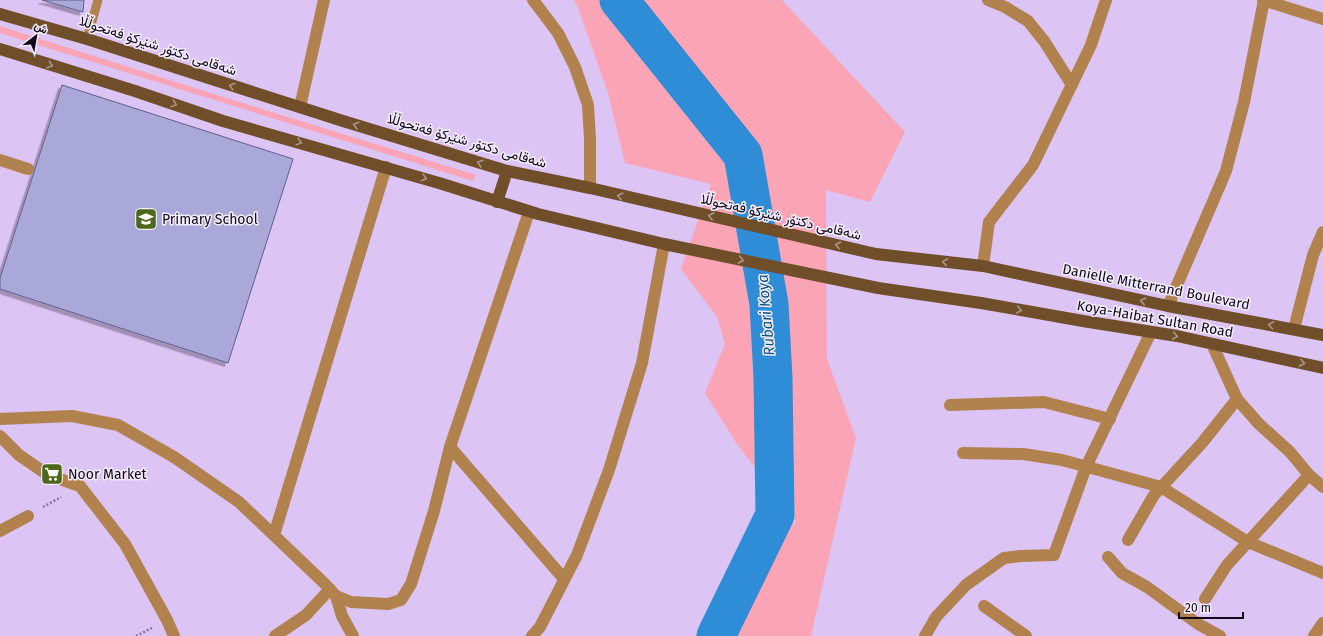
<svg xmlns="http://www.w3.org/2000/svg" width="1323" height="636" viewBox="0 0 1323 636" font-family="'Fira Sans',Vazirmatn,sans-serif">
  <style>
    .green { fill: #faa4b5 }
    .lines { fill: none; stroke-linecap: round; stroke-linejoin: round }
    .river { stroke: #2f8dd7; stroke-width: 39 }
    .building { fill: #aaa8d9; stroke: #615e8b; filter: url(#shadow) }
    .path { stroke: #867598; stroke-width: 2.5; stroke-dasharray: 2 2; stroke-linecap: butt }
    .lane { stroke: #b2824e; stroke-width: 9 }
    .street { stroke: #b2824e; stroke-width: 12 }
    .primary { stroke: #6f4e29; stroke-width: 12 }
    .oneway { stroke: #ab9688 }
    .labels { text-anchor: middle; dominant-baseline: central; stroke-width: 3; stroke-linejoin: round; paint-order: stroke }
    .street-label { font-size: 14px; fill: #100818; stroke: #f4edfc }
    .poi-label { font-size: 14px; fill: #100818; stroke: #f4edfc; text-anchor: start }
    .water-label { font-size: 15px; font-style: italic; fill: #0a4f80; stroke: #f4edfc }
  </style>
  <defs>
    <filter id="shadow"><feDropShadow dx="-3.5" dy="3.5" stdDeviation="0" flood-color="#0004"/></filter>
  </defs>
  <rect width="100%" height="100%" fill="#dcc4f5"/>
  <g class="green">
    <polygon points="574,0 782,0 905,132 870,202 826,190 827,359 856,438 811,636 703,636 796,521 737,444 705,393 725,344 717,317 681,269 711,184 625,163 608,93 577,5"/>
    <polygon points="0,26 201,90 476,175 473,181 0,33"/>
  </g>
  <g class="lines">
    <polyline class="river" points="619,0 743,155 769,304 773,378 775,515 716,636"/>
  </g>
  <g class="building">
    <polygon points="42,0 84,0 83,12"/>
    <polygon points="62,85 293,159 228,363 0,289 0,278"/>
  </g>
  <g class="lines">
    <g class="path">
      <polyline points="43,507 61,497"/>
      <polyline points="136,636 152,628"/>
    </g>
    <polyline class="lane" points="87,39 98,0"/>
    <g class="street">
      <polyline points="533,0 558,33 575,67 588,105 590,139 590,188"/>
      <polyline points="988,0 1005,7 1028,21 1044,41 1072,85"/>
      <polyline points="1263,0 1323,19"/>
      <polyline points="300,107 324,0"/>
      <polyline points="0,160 28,169"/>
      <polyline points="983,266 989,222 1033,165 1091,45 1106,0"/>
      <polyline points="1168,306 1226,171 1244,102 1264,0"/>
      <polyline points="1294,329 1313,255 1323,232"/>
      <polyline points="1212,344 1237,399 1259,424 1290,452 1309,475 1323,487"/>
      <polyline points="950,405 1044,402 1110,419"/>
      <polyline points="0,419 72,416 118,425 174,457 239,502 324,583 336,596 351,602 388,604 401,600 411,584 434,511 450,447 529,212"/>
      <polyline points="0,436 19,455 48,475 80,486 125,544 167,620 174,636"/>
      <polyline points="450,447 564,579"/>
      <polyline points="963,453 1023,454 1062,460 1161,487 1248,542 1323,573"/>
      <polyline points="0,531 28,516"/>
      <polyline points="274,535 386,167"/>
      <polyline points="1128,540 1154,495 1202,443 1237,399"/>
      <polyline points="1108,557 1122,573 1147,587 1198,624 1220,636"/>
      <polyline points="336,596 342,616 353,636"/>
      <polyline points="1205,599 1227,565 1309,475"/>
      <polyline points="984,606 1026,636"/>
      <polyline points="275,636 306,615 330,589"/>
      <polyline points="532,636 540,627 577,555 609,470 642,363 664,244"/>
      <polyline points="925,636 936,617 966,585 1004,558 1021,556 1054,555 1086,467 1151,332"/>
      <polyline points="1314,636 1323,623"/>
    </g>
    <g class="primary">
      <polyline points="0,14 87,39 343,121 507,171 590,188 876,254 983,266 1168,306 1323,335"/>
      <polyline points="0,49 135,91 223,121 439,183 538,214 664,244 878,288 981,303 1083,321 1177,336 1323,368"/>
      <polyline points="497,202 507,171"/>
    </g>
  </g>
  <defs><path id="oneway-chevron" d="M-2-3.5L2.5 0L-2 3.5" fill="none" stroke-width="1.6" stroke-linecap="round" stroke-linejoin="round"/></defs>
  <g class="oneway">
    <use href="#oneway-chevron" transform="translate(50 65) rotate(18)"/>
    <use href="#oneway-chevron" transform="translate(232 86) rotate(-162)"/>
    <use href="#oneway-chevron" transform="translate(174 104) rotate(19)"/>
    <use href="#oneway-chevron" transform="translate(356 125) rotate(-163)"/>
    <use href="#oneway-chevron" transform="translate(299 142) rotate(15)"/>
    <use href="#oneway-chevron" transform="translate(480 163) rotate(-163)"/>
    <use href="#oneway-chevron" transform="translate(424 178) rotate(16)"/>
    <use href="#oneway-chevron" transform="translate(620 196) rotate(-167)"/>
    <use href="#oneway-chevron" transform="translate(711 216) rotate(-167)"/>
    <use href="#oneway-chevron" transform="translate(838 245) rotate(-167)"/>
    <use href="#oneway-chevron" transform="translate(741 260) rotate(11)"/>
    <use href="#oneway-chevron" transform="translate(945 262) rotate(-173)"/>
    <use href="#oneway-chevron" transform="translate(1143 301) rotate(-168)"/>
    <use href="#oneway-chevron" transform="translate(1019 310) rotate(10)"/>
    <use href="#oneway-chevron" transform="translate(1271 325) rotate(-170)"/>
    <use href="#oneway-chevron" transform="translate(1175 336) rotate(10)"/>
    <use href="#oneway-chevron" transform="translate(1302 363) rotate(12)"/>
  </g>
  <defs>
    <g id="school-square" transform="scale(1.15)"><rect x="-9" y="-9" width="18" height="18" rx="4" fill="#4d681b" stroke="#f4edfc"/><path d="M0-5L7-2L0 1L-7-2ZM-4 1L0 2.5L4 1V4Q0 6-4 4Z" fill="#fff"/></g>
    <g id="supermarket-square" transform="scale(1.15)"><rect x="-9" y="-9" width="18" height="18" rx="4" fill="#4d681b" stroke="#f4edfc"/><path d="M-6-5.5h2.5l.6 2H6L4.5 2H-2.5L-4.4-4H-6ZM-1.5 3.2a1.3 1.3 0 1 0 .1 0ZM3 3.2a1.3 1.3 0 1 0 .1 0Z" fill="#fff"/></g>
  </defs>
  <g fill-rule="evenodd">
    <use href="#school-square" x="146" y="219"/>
    <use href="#supermarket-square" x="52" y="474"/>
  </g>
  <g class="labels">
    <g class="street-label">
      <text transform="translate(158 46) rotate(18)">شەقامی دکتۆر شێرکۆ فەتحوڵڵا</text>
      <text transform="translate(467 141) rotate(16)">شەقامی دکتۆر شێرکۆ فەتحوڵڵا</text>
      <text transform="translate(781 217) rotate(13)">شەقامی دکتۆر شێرکۆ فەتحوڵڵا</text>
      <text transform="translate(1156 287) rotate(11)">Danielle Mitterrand Boulevard</text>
      <text transform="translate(1155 319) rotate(10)">Koya-Haibat Sultan Road</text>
    </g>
    <g class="poi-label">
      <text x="162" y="219">Primary School</text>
      <text x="68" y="474">Noor Market</text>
    </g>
    <g class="water-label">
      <text transform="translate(766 315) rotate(-95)">Rubari Koya</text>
    </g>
  </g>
  <g transform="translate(36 36) rotate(31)" stroke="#f4edfc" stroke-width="3" paint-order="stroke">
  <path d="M0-3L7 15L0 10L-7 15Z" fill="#100818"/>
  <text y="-6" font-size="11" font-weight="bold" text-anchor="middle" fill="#100818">ش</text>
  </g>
  <path d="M1179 612v6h64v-6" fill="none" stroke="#100818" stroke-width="2"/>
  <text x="1185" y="612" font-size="12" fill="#100818" stroke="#f4edfc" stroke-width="3" paint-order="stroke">20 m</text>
</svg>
